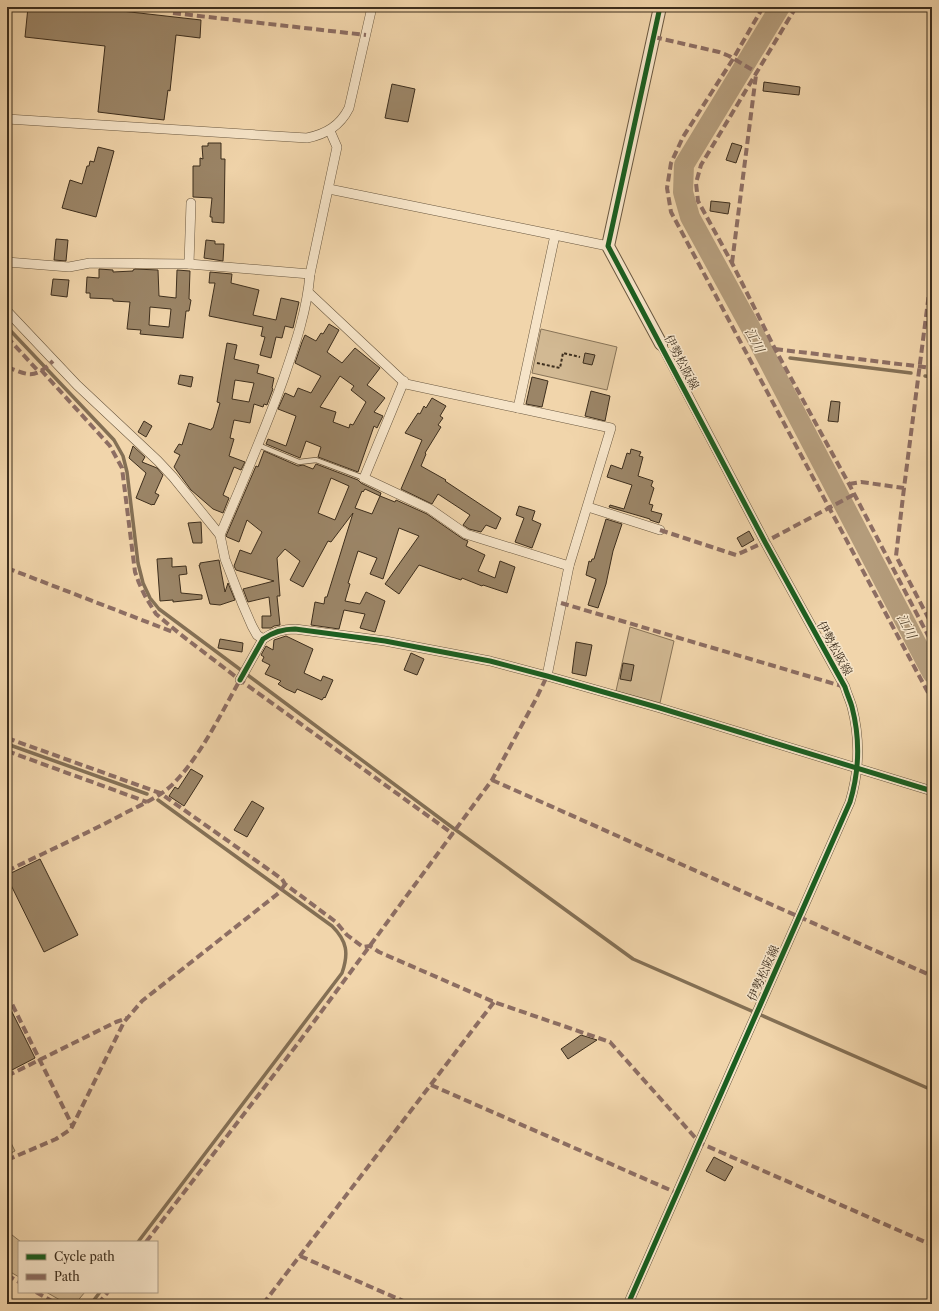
<svg xmlns="http://www.w3.org/2000/svg" width="939" height="1311" viewBox="0 0 939 1311" font-family="'Libre Caslon Text','Noto Serif JP',serif">
  <style>
    .green { fill: #d2b993; stroke: #887458 }
    .lines { fill: none; stroke-linecap: round; stroke-linejoin: round }
    .stream { stroke: #847055; stroke-width: 3.5 }
    .river { stroke: #b49c7b; stroke-width: 20 }
    .building { fill: #9b8567; stroke: #3d2e1d; fill-rule: evenodd }
    .service-casing { stroke: #6a5840; stroke-width: 6 }
    .minor-casing { stroke: #6a5840; stroke-width: 10 }
    .tertiary-casing { stroke: #6a5840; stroke-width: 14 }
    .path { stroke: #3d2e1d; stroke-width: 2; stroke-dasharray: 3 2; stroke-linecap: butt }
    .service { stroke: #f6e4c8; stroke-width: 4.5 }
    .minor { stroke: #f6e4c8; stroke-width: 9 }
    .tertiary { stroke: #f6e4c8; stroke-width: 12 }
    .quiet { stroke: #8d6e63; stroke-width: 4; stroke-dasharray: 8 4; stroke-linecap: butt }
    .cycleway-casing { stroke: #f6e4c8; stroke-width: 8 }
    .cycleway { stroke: #1b5e20; stroke-width: 5 }
    .labels { text-anchor: middle; dominant-baseline: central; stroke-width: 3; stroke-linejoin: round; paint-order: stroke }
    .street-label { font-size: 12px; fill: #3d2e1d; stroke: #f6e4c8 }
    .water-label { font-size: 13px; font-style: italic; fill: #5b4a34; stroke: #f6e4c8 }
  </style>
  <rect width="100%" height="100%" fill="#f1d5ab"/>
  <filter id="stains"><feTurbulence type="fractalNoise" baseFrequency=".005" numOctaves="4"/><feColorMatrix values="0 0 0 0 .2 0 0 0 0 .09 0 0 0 0 .02 0 0 0 .5 -.17"/></filter>
  <radialGradient id="worn" r=".72"><stop offset=".6" stop-color="#630" stop-opacity="0"/><stop offset="1" stop-color="#630" stop-opacity=".3"/></radialGradient>
  <g class="green">
    <polygon points="541,329 617,347 607,390 532,373"/>
    <polygon points="630,627 674,641 660,703 616,691"/>
    <polygon points="7,1135 15,1151 7,1155"/>
    <polygon points="7,1231 21,1242 19,1242 19,1277 7,1270"/>
    <polygon points="46,1292 85,1292 75,1304 67,1304"/>
  </g>
  <g class="lines">
    <g class="stream">
      <polyline points="7,327 114,440 123,456 127,472 138,563 143,583 150,598 159,609 449,825 633,959 932,1090"/>
      <polyline points="790,358 911,373"/>
      <polyline points="925,376 932,377"/>
      <polyline points="7,744 147,794"/>
      <path d="M138,1242L342,973C349,953 347,941 332,926L158,800"/>
      <polyline points="91,1304 100,1292"/>
    </g>
    <polyline class="river" points="780,7 684,165 683,192 690,217 758,341 932,673"/>
  </g>
  <g class="building">
    <polygon points="28,7 86,7 201,20 200,38 176,35 170,91 168,90 164,120 98,112 105,46 25,37"/>
    <polygon points="764,82 800,87 799,95 763,91"/>
    <polygon points="392,84 415,89 408,122 385,118"/>
    <polygon points="208,143 221,143 221,159 225,159 224,223 212,222 212,217 210,217 212,198 193,197 193,166 200,166 200,158 203,159 202,146 208,146"/>
    <polygon points="732,143 742,146 736,163 726,160"/>
    <polygon points="98,147 114,151 96,217 62,208 70,180 82,184 87,166 89,166 90,161 94,162"/>
    <polygon points="711,201 730,203 728,214 710,211"/>
    <polygon points="56,239 68,240 66,261 54,260"/>
    <polygon points="206,240 215,241 215,244 224,244 223,261 204,258"/>
    <path d="M99,269L113,270V272L133,271V270L135,269L158,270L159,296L176,298L177,270L190,271L189,299L191,300L189,311H186L183,338L140,334L141,330L127,329L130,302L113,301V299L90,298V293H86L87,277L99,278ZM150,307L171,309L169,327L149,325Z"/>
    <polygon points="210,272 232,274 231,283 259,290 253,315 276,320 281,298 299,302 293,328 285,326 282,338 276,337 271,358 260,355 265,337 261,336 263,327 209,316 215,283 209,283"/>
    <polygon points="53,279 69,280 67,297 51,295"/>
    <path d="M329,324L339,330L327,352L342,363L355,348L380,368L367,385L385,398L374,412L383,416L377,428L374,426L358,472L318,457L321,447L306,441L300,458L266,444L268,439L286,446L296,416L278,409L285,393L294,397L298,388L311,393L321,376L295,363L302,342L305,335L316,341L321,333L323,334ZM340,376L354,386L351,390L366,402L353,425L350,424L349,428L333,422L336,412L320,407Z"/>
    <path d="M227,343L237,345L234,359L259,365L257,373L274,378L272,388L273,389L267,405L264,404L263,407L254,404L250,423L234,420L230,438L234,439L229,456L245,462L241,470L234,467L223,495L229,498L223,513L213,509L191,490L174,467L180,455L174,452L179,444L182,445L189,423L211,430L212,428H213L220,403L217,402ZM235,380L254,383L249,402L232,399Z"/>
    <polygon points="585,353 595,355 592,365 583,363"/>
    <polygon points="180,375 193,377 191,387 178,384"/>
    <polygon points="532,377 548,381 542,407 526,404"/>
    <polygon points="591,391 610,396 605,421 585,416"/>
    <polygon points="432,398 446,406 440,416 443,418 438,425 441,427 425,453 426,454 421,466 446,480 445,481 501,518 496,529 486,525 481,532 469,529 463,525 470,515 438,494 432,504 401,489 422,440 405,433 418,413 420,414 424,406 426,408"/>
    <polygon points="831,401 840,402 838,422 828,421"/>
    <polygon points="144,421 152,426 146,437 138,432"/>
    <polygon points="133,446 145,457 142,462 157,468 163,475 155,493 159,495 154,505 153,504 152,505 136,498 146,473 129,458"/>
    <polygon points="631,449 641,452 639,456 643,457 638,476 653,481 651,486 654,488 649,504 653,505 651,511 662,514 659,523 650,520 650,519 609,507 610,505 624,509 632,485 607,477 611,465 622,469 627,453 630,454"/>
    <path d="M264,451L298,466L303,465L313,469L316,464L358,480L361,483L381,493L380,496L365,489L363,492L362,491L355,508L372,514L380,496L395,502L396,500L427,514L463,539L468,541L466,546L485,555L478,571L495,578L500,561L515,567L507,593L483,585L482,586L462,578L461,580L452,577L419,565L399,594L385,584L419,536L399,528L383,579L370,574L377,558L358,551L348,583L350,584L345,601L360,604L366,592L385,601L375,632L360,628L365,614L344,610L339,629L311,625L315,602L324,604L325,597H327L353,513L331,542L328,541L303,587L290,580L300,561L285,549L277,558L280,596H277L280,625L274,626L271,628H262V616H271L269,597L248,602L243,589L274,581L236,570L234,566L240,550L251,554L262,532L247,520L239,542L227,537L226,536L256,466L258,467ZM331,478L349,486L335,520L318,513Z"/>
    <polygon points="519,506 535,511 532,520 541,524 532,548 515,542 524,518 516,515"/>
    <polygon points="606,519 622,524 613,551 606,584 598,608 588,605 596,579 586,575 589,561 591,562 592,559 594,559"/>
    <polygon points="201,522 202,543 193,543 188,523"/>
    <polygon points="749,531 754,540 742,547 737,538"/>
    <polygon points="172,558 172,567 186,566 187,574 179,575 181,593 202,595 202,599 173,602 173,600 160,601 157,559"/>
    <polygon points="219,560 225,592 228,583 235,600 220,605 210,604 199,565 200,565 200,563"/>
    <polygon points="286,636 313,649 304,673 321,681 323,676 333,680 325,698 324,697 322,700 297,689 295,693 286,689 278,684 281,681 265,674 270,665 262,661 264,657 261,655 266,646 273,650 274,640"/>
    <polygon points="220,639 243,643 242,652 218,648"/>
    <polygon points="576,642 592,645 586,676 572,673"/>
    <polygon points="411,653 424,659 417,675 404,670"/>
    <polygon points="623,663 634,665 631,681 620,679"/>
    <polygon points="191,769 203,776 184,806 169,796 175,787 178,789"/>
    <polygon points="252,801 264,808 247,837 234,830"/>
    <polygon points="40,859 78,935 44,952 7,877 7,875"/>
    <polygon points="7,1002 35,1058 10,1071 7,1064"/>
    <polygon points="581,1035 597,1040 568,1059 561,1049"/>
    <polygon points="714,1157 733,1167 725,1181 706,1171"/>
  </g>
  <g class="lines">
    <g class="service-casing">
      <polyline id="service" points="258,445 299,462 316,460 364,478"/>
    </g>
    <g class="minor-casing">
      <g id="minor">
        <path d="M7,119L307,138C326,134 340,126 349,108L372,7"/>
        <polyline points="329,189 555,235"/>
        <polyline points="7,262 69,267 90,263 189,264 310,274"/>
        <polyline points="189,264 191,203"/>
        <polyline points="309,293 406,384 611,428 569,566 547,676"/>
        <polyline points="7,311 77,385 158,461 173,477 220,535 225,559 242,603 252,626 257,635 263,639"/>
        <polyline points="404,381 364,478 430,509 466,534 569,566"/>
        <polyline points="518,408 555,235 608,246"/>
        <polyline points="588,507 660,530"/>
        <path d="M220,535C242,484 264,433 283,380C295,345 307,311 310,274L337,147L330,131"/>
        <path d="M240,680L263,639C273,632 283,629 295,629L385,641L490,661L547,676L660,708L932,791"/>
        <path d="M628,1304L850,802C859,772 860,738 852,707C850,700 847,694 845,687L765,542L661,344"/>
      </g>
    </g>
    <g class="tertiary-casing">
      <polyline id="tertiary" points="660,7 608,246 661,344"/>
    </g>
    <polyline class="path" points="537,363 560,368 563,353 580,357"/>
    <use href="#service" class="service"/>
    <use href="#minor" class="minor"/>
    <use href="#tertiary" class="tertiary"/>
    <g class="quiet">
      <polyline points="763,7 733,59 683,137 671,163 667,188 671,212 932,700"/>
      <polyline points="796,7 701,165 696,183 698,201 732,263 775,349 849,484 932,643"/>
      <polyline points="173,13 366,35"/>
      <polyline points="654,37 719,52 729,56 756,72"/>
      <polyline points="732,263 756,75"/>
      <polyline points="7,337 39,372"/>
      <polyline points="775,349 932,368"/>
      <path d="M7,367C30,376 34,379 53,361"/>
      <polyline points="41,370 110,446 122,468 135,572 139,583 145,596 156,614 180,634 240,680 453,834"/>
      <polyline points="849,484 861,482 904,488 932,270"/>
      <polyline points="904,488 896,556 932,625"/>
      <polyline points="660,530 736,555 765,542 855,494"/>
      <polyline points="7,568 173,632"/>
      <polyline points="561,603 845,687"/>
      <polyline points="7,738 160,793 282,879 285,884 336,922 347,935 363,947 370,946 379,952 494,1002 610,1042 700,1143 932,1245"/>
      <polyline points="7,751 147,802"/>
      <polyline points="492,780 932,976"/>
      <path d="M7,871C46,852 86,834 125,813C141,805 159,797 172,785C201,756 220,715 240,680"/>
      <polyline points="7,994 73,1127"/>
      <polyline points="7,1076 116,1022 127,1018"/>
      <polyline points="431,1085 677,1193"/>
      <polyline points="7,1160 56,1139 71,1129 124,1022 142,1001 280,892 285,884"/>
      <polyline points="146,1242 299,1042 492,780 536,699 547,676"/>
      <polyline points="300,1256 410,1304"/>
      <polyline points="7,1275 19,1282"/>
      <polyline points="36,1292 57,1304"/>
      <polyline points="98,1304 108,1292"/>
      <polyline points="263,1304 494,1002"/>
    </g>
    <g class="cycleway-casing">
      <g id="cycleway">
        <path d="M240,680L263,639C273,632 283,629 295,629L385,641L490,661L547,676L660,708L932,791"/>
        <path d="M628,1304L850,802C859,772 860,738 852,707C850,700 847,694 845,687L765,542L608,246L660,7"/>
      </g>
    </g>
    <use href="#cycleway" class="cycleway"/>
  </g>
  <g class="labels">
    <g class="street-label">
      <text transform="translate(682 362) rotate(62)">伊勢松阪線</text>
      <text transform="translate(835 648) rotate(61)">伊勢松阪線</text>
      <text transform="translate(763 973) rotate(-66)">伊勢松阪線</text>
    </g>
    <g class="water-label">
      <text transform="translate(755 340) rotate(62)">江川</text>
      <text transform="translate(907 626) rotate(62)">江川</text>
    </g>
  </g>
  <rect width="939" height="1311" fill="none" stroke="#f1d5ab" stroke-width="24"/>
  <rect x="8" y="8" width="923" height="1295" fill="none" stroke="#3d2e1d" stroke-width="2"/>
  <rect x="12" y="12" width="915" height="1287" fill="none" stroke="#3d2e1d"/>
  <rect x="18" y="1241" width="140" height="52" fill="#f6e4c8" stroke="#ac9b84"/>
  <rect x="26" y="1254" width="20" height="6" fill="#1b5e20" stroke="#ac9b84"/>
  <text x="54" y="1261" font-size="12" fill="#3d2e1d">Cycle path</text>
  <rect x="26" y="1274" width="20" height="6" fill="#8d6e63" stroke="#ac9b84"/>
  <text x="54" y="1281" font-size="12" fill="#3d2e1d">Path</text>
  <rect width="100%" height="100%" filter="url(#stains)"/>
  <rect width="100%" height="100%" fill="url(#worn)"/>
</svg>
